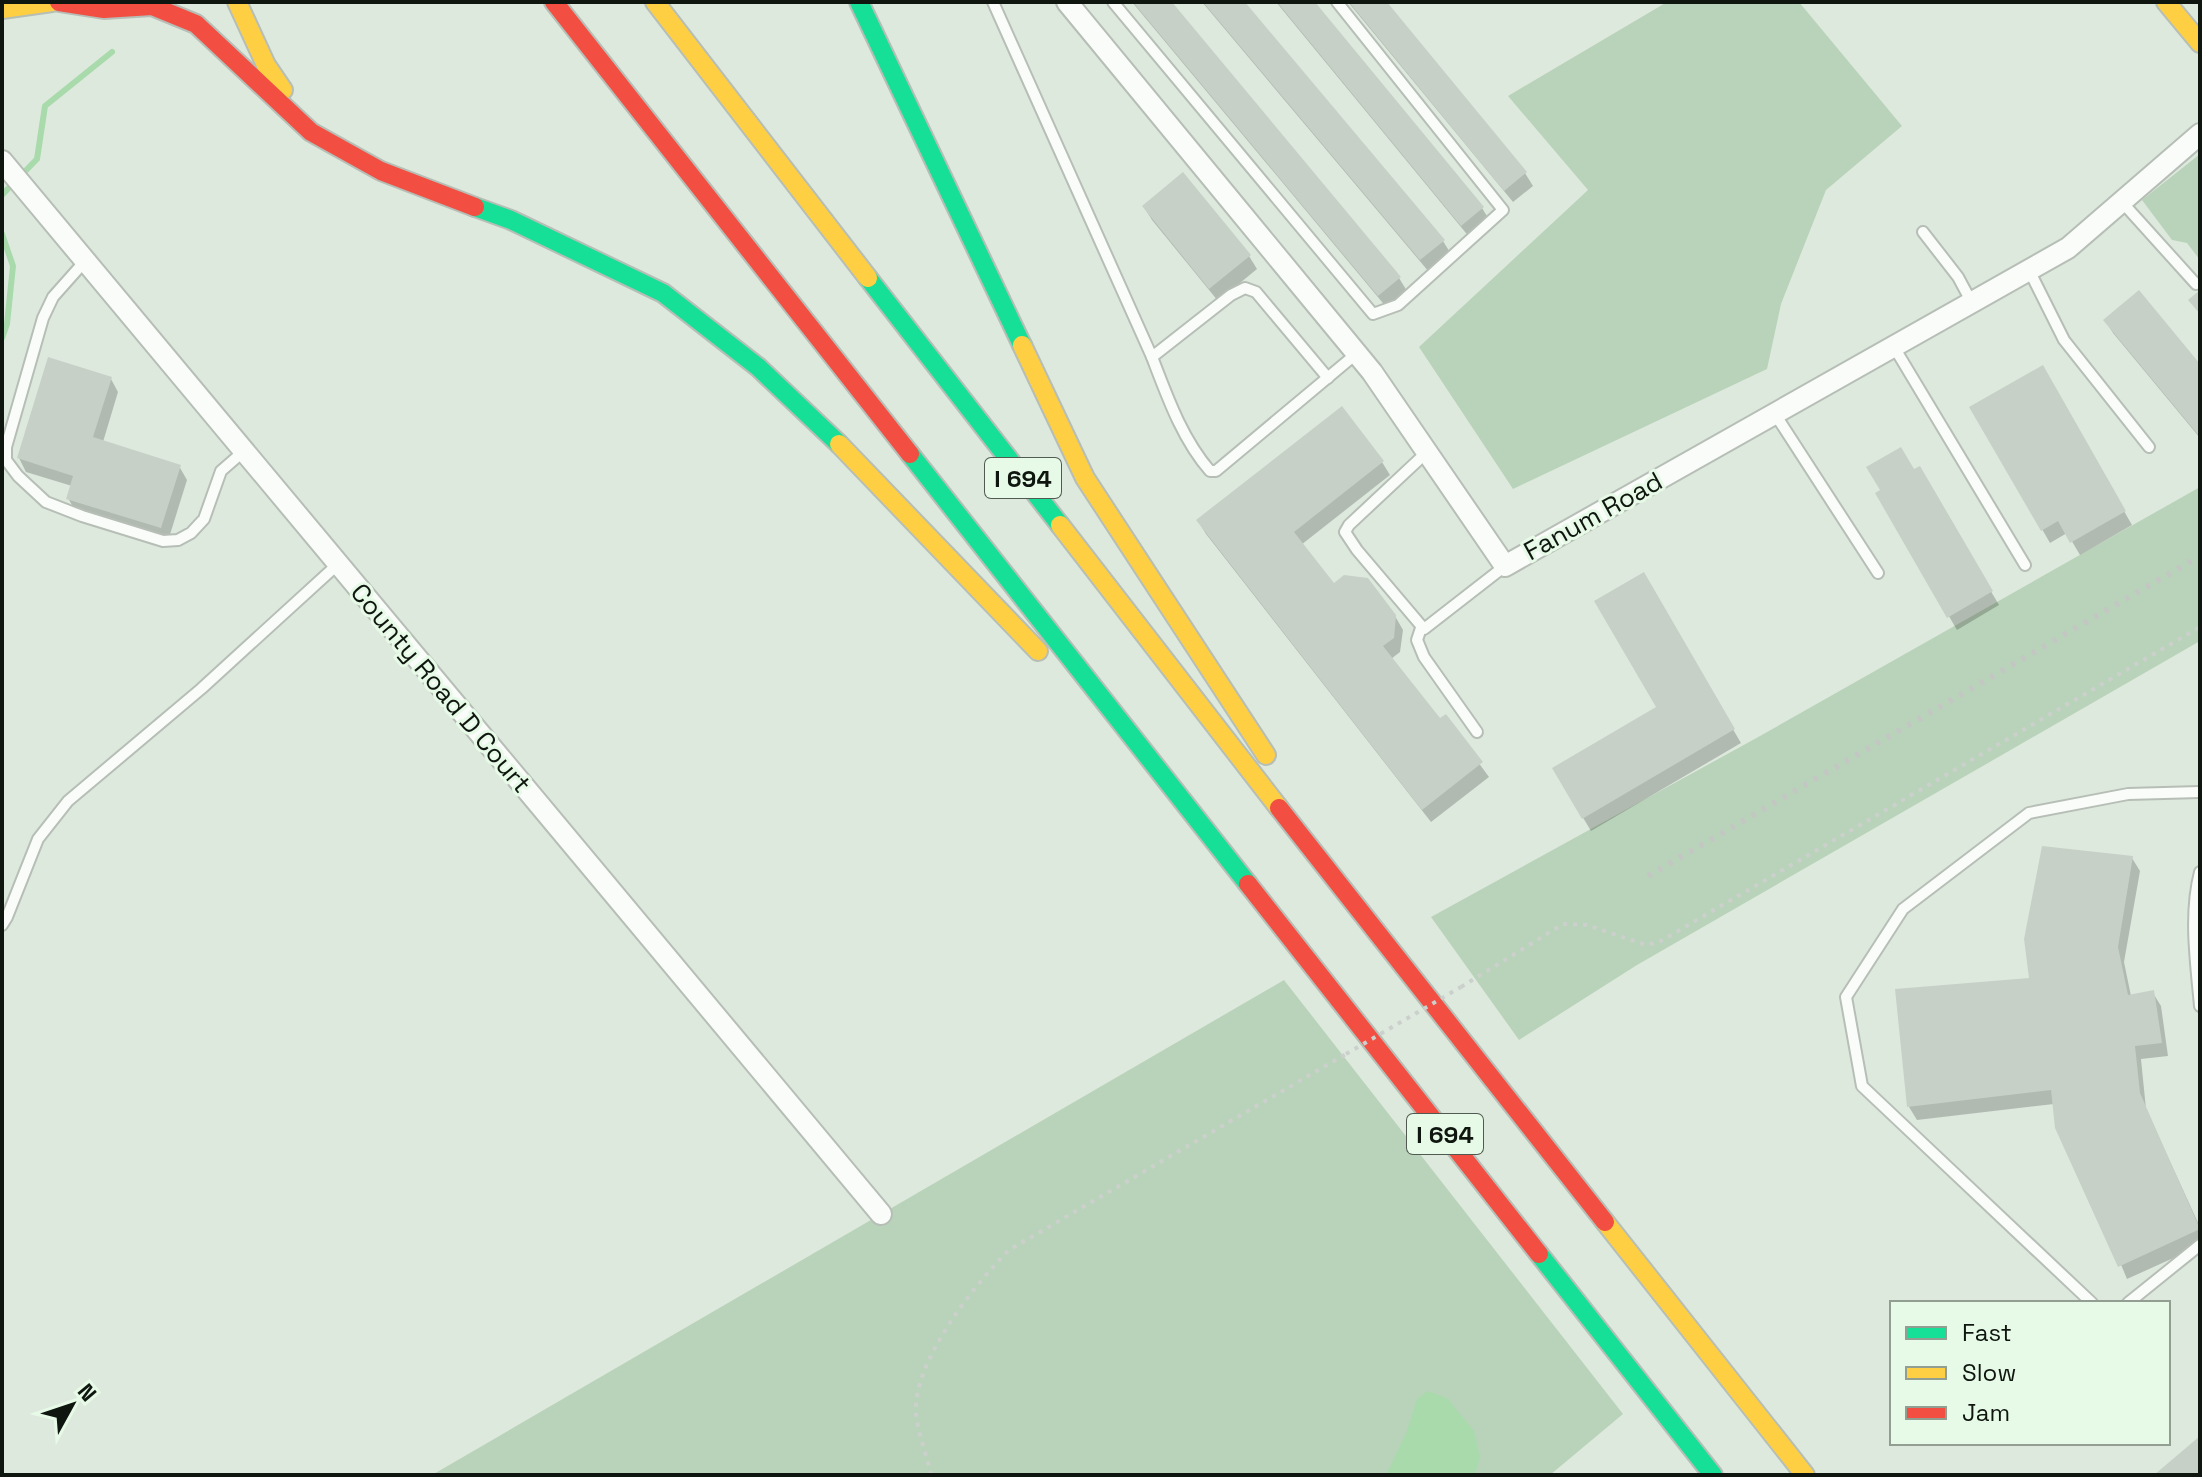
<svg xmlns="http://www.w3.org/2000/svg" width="2202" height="1477" viewBox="0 0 2202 1477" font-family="'Space Grotesk',sans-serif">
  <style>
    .green { fill: #b9d3ba }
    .water { fill: #a9daac }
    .shadow { fill: #0003 }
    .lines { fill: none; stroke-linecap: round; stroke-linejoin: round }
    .stream { stroke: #a9daac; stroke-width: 6 }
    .building { fill: #c7d0c7 }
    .lane-casing { stroke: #b6beb6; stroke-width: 14 }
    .street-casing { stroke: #b6beb6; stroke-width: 24 }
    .fast-casing { stroke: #b6beb6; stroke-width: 22 }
    .slow-casing { stroke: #b6beb6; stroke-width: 22 }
    .jam-casing { stroke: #b6beb6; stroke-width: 22 }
    .path { stroke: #ccd0cc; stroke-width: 4; stroke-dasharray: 4 6; stroke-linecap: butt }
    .lane { stroke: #fafcfa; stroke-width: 10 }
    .street { stroke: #fafcfa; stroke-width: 20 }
    .fast { stroke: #16e098; stroke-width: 18 }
    .slow { stroke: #ffcf43; stroke-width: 18 }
    .jam { stroke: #f24e42; stroke-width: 18 }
    .rail { stroke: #c3c6c3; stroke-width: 6; stroke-dasharray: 4 8; stroke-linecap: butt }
    .path-bridge { stroke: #ccd0cc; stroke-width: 4; stroke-dasharray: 4 6; stroke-linecap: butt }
    .labels { text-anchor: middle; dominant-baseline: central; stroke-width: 6; stroke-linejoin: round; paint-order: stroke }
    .shield { fill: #e7fae7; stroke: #505a50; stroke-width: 2 }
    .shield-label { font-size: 24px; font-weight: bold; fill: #0f150f }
    .street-label { font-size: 26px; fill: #0f150f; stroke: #e7fae7 }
  </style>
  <rect width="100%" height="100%" fill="#dee9de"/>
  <g class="green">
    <polygon points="1667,2 1799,2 1902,126 1826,190 1781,304 1767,369 1513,489 1419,347 1588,190 1508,96"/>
    <polygon points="2200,154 2200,260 2187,243 2172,240 2142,200"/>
    <polygon points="2200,487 2200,641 1637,965 1519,1040 1431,917 1760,736"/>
    <polygon points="1284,980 1623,1414 1550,1475 432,1475"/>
  </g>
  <polygon class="water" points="1428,1391 1447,1398 1474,1431 1480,1457 1475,1475 1386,1475 1407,1431 1417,1399"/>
  <g class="shadow">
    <polygon points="1132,2 1169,2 1399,278 1407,291 1387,308"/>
    <polygon points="1202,2 1242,2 1443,241 1451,254 1429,272"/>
    <polygon points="1276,2 1312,2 1482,208 1490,221 1470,238"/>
    <polygon points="1348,2 1384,2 1525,173 1533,186 1513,202"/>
    <polygon points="1144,207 1249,256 1257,269 1218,301 1152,220"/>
    <polygon points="2105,320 2200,367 2200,438 2113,333"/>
    <polygon points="2042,368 2132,525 2080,555 2067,533 2050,543 1972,408"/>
    <polygon points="111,379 118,392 103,442 179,466 187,480 168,541 76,512 68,498 72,486 26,472 19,458"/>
    <polygon points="1382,462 1390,475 1301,545 1333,586 1395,616 1403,630 1400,652 1391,659 1439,721 1445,717 1489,777 1431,822 1206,534 1198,521"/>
    <polygon points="1919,469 1999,605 1957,630 1877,493"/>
    <polygon points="1643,575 1741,743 1591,831 1554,769 1659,708"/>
    <polygon points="2132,858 2140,871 2124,962 2131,996 2153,993 2161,1006 2168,1056 2141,1059 2146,1109 2200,1227 2200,1246 2127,1279 2054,1104 1917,1120 1909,1107 2031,980"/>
  </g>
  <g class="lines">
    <g class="stream">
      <polyline points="2,195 37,159 45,106 112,52"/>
      <polyline points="2,234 13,266 7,324 2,338"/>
    </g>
  </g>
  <g class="building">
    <polygon points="1133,2 1172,2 1401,277 1378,296"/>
    <polygon points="1203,2 1245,2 1445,240 1420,260"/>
    <polygon points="1277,2 1315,2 1484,207 1461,226"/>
    <polygon points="1349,2 1387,2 1527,172 1504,191"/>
    <polygon points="1183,172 1251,255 1209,289 1142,206"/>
    <polygon points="2139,290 2200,364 2200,437 2103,320"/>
    <polygon points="2200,290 2200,314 2188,300"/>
    <polygon points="48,357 112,377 93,437 181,465 161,528 66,499 73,476 17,458"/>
    <polygon points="2043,365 2126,511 2070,543 2058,521 2041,531 1969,407"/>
    <polygon points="1342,406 1384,461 1294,532 1334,583 1344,575 1368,578 1396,615 1394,638 1383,646 1440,718 1446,714 1483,762 1422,810 1196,520"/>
    <polygon points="1901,447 1914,469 1920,466 1993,591 1947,618 1875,493 1880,490 1866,467"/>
    <polygon points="1644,572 1735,729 1582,819 1552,768 1656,707 1594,601"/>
    <polygon points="2042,846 2133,856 2118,947 2128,995 2154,990 2162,1043 2135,1046 2140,1093 2200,1229 2118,1267 2055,1128 2051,1090 1907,1107 1895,989 2029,978 2024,939"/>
    <polygon points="2200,1436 2200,1475 2154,1475"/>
  </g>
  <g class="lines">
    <g class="lane-casing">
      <g id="lane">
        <path d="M993,2L1152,357C1167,396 1182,439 1210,471H1216L1356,354"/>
        <polyline points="1113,2 1373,314 1398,305 1503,210 1337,2"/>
        <polyline points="2122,202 2196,284"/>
        <polyline points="1923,232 1958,277 1972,303"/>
        <polyline points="85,261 53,297 43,318 6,447 6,460 18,476 46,502 82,516 163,541 178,540 191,533 204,519 221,471 244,451"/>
        <polyline points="2029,270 2064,340 2149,447"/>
        <polyline points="1894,347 2025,565"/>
        <polyline points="1152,357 1231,295 1245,288 1256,292 1328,378"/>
        <polyline points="1775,414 1878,573"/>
        <polyline points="1427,452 1349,525 1345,532 1357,550 1424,629 1505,566"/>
        <polyline points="1421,628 1417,640 1424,657 1477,732"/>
        <path d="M2200,872C2189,914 2196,962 2200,1006"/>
        <polyline points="2,925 7,917 38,839 68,801 201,689 338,564"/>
        <polyline points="2092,1303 1862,1086 1846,997 1903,909 2029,813 2128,794 2200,792"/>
        <polyline points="2128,1303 2200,1245"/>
      </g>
    </g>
    <g class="street-casing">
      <g id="street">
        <polyline points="1067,2 1372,372 1505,566 2068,248 2200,134"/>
        <polyline points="2,161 881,1214"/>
      </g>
    </g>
    <g class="fast-casing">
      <g id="fast">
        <polyline points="859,2 1022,345"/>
        <polyline points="475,207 511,220 663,293 758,367 839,444"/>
        <polyline points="868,278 1060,525"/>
        <polyline points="910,454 1248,884"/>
        <polyline points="1539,1254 1713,1475"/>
      </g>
    </g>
    <g class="slow-casing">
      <g id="slow">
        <polyline points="237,2 266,65 283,90"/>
        <polyline points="655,2 868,278"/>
        <polyline points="2166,2 2200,43"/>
        <polyline points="2,9 52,2"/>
        <polyline points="1022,345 1085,478 1266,755"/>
        <polyline points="839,444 1038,651"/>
        <polyline points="1060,525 1279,808"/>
        <polyline points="1605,1222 1805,1475"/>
      </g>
    </g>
    <g class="jam-casing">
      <g id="jam">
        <polyline points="59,2 104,9 152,6 196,24 311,132 381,171 475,207"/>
        <polyline points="554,2 910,454"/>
        <polyline points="1279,808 1605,1222"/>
        <polyline points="1248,884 1539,1254"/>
      </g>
    </g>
    <g class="path">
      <polyline points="1461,987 1563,924 1587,925 1646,945 1659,942 2200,627"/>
      <path d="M931,1475C927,1455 918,1434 916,1414C912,1363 974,1285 1009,1250L1346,1054"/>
    </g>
    <use href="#lane" class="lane"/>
    <use href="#street" class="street"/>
    <use href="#fast" class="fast"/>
    <use href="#slow" class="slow"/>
    <use href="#jam" class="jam"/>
    <polyline class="rail" points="1648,876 2200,556"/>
    <polyline class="path-bridge" points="1346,1054 1461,987"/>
  </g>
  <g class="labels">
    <g class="shield">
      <rect x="985" y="458" width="76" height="40" rx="6"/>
      <rect x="1407" y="1114" width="76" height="40" rx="6"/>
    </g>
    <g class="shield-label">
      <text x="1023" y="478">I 694</text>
      <text x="1445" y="1134">I 694</text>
    </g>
    <g class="street-label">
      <text transform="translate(1593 516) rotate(-29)">Fanum Road</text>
      <text transform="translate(441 688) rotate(50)">County Road D Court</text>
    </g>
  </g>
  <rect width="2202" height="1477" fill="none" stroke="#0f150f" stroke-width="8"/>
  <rect x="1890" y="1301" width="280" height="144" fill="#e7fae7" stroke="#919e91" stroke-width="2"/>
  <rect x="1906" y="1327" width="40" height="12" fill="#16e098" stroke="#919e91" stroke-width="2"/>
  <text x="1962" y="1341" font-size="24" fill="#0f150f">Fast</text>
  <rect x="1906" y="1367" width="40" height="12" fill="#ffcf43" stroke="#919e91" stroke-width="2"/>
  <text x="1962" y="1381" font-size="24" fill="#0f150f">Slow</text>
  <rect x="1906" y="1407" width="40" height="12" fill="#f24e42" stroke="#919e91" stroke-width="2"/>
  <text x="1962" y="1421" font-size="24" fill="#0f150f">Jam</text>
  <g transform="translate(72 1405) rotate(50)" stroke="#e7fae7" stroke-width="6" paint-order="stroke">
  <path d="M0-6L14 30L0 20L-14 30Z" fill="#0f150f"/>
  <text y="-12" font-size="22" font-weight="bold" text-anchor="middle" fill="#0f150f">N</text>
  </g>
</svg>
